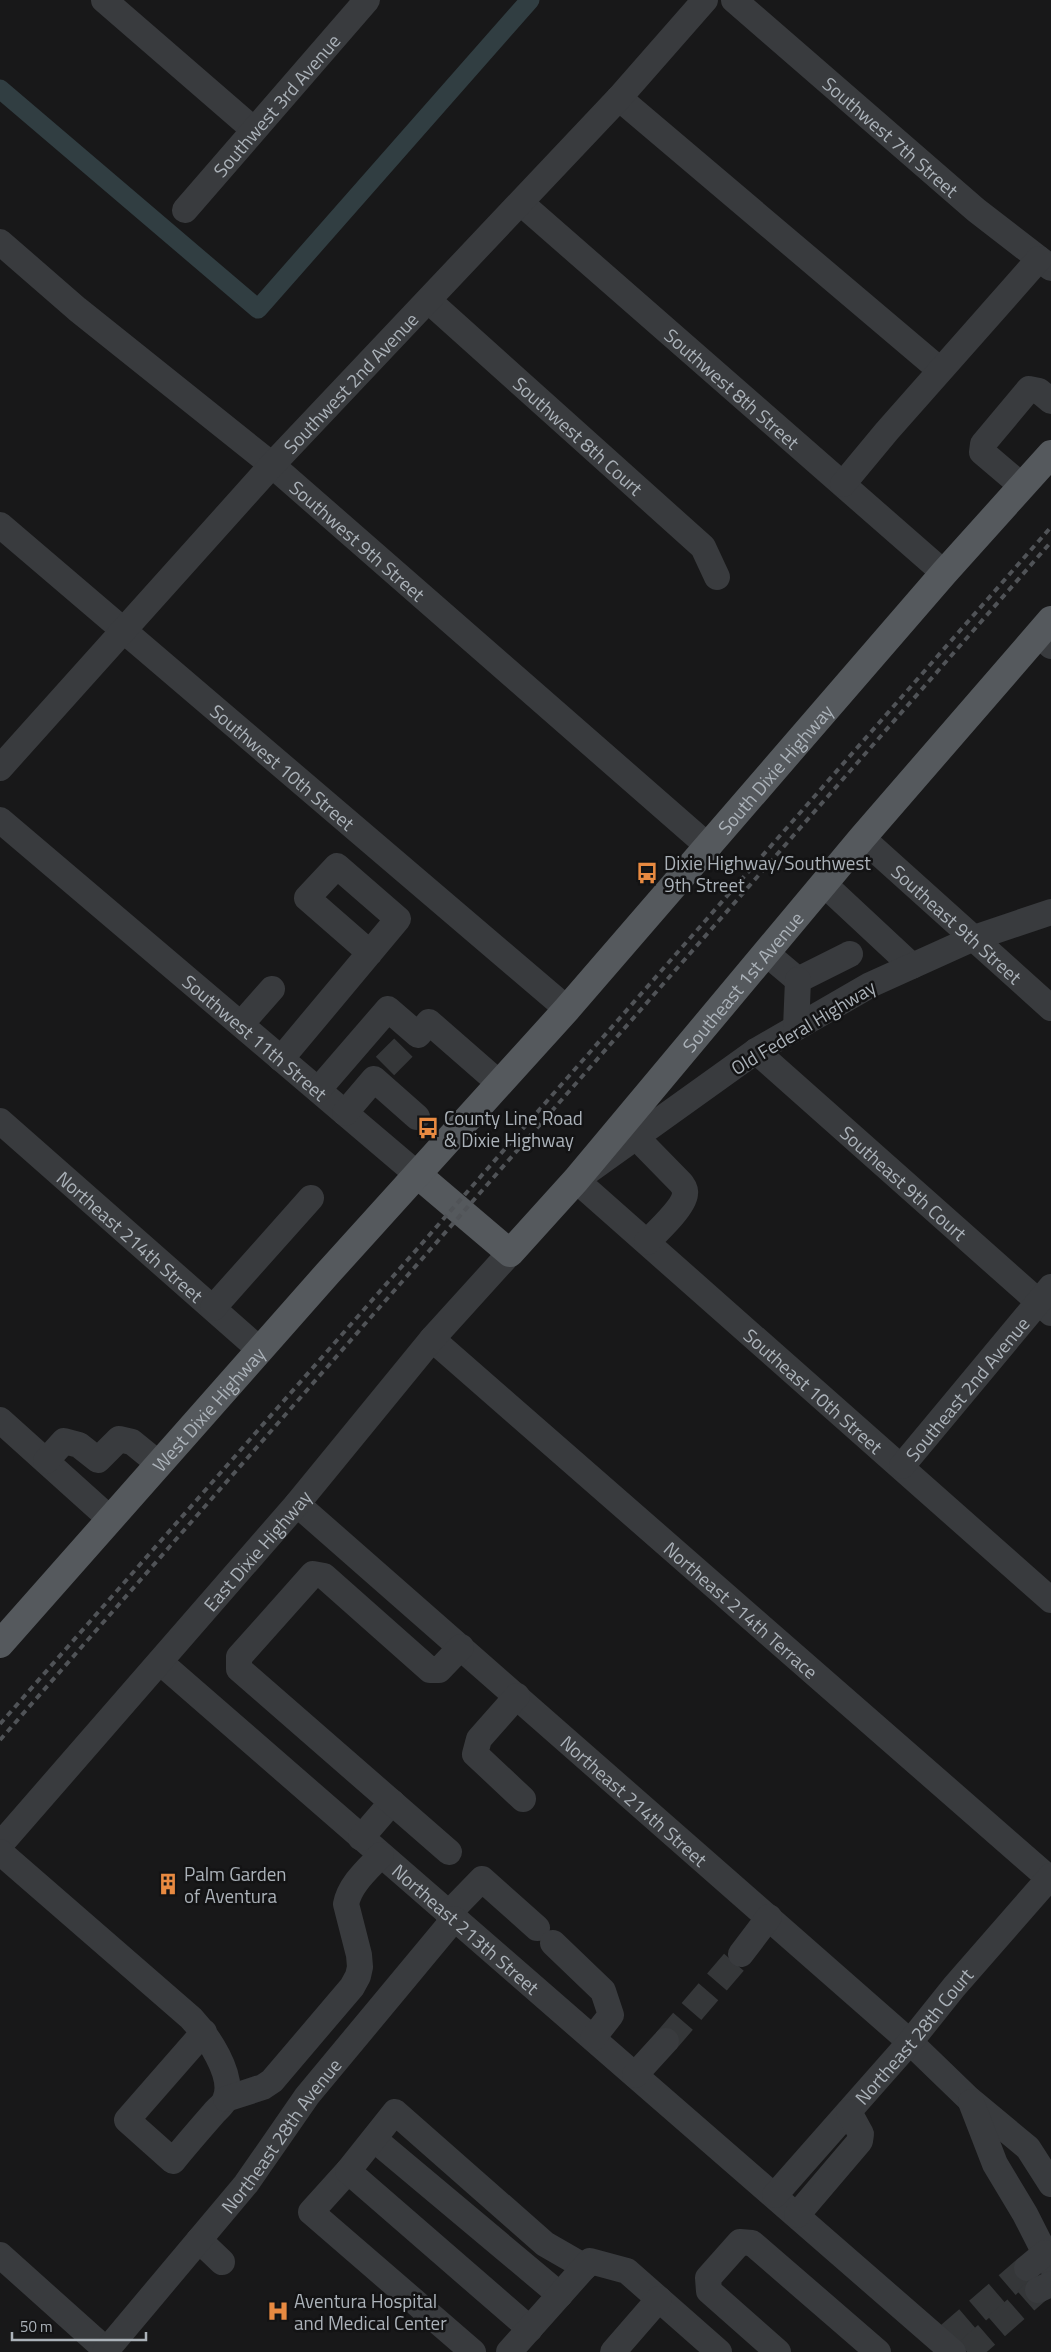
<svg xmlns="http://www.w3.org/2000/svg" width="1051" height="2352" viewBox="0 0 1051 2352" font-family="'Titillium Web',sans-serif">
  <style>
    .lines { fill: none; stroke-linecap: round; stroke-linejoin: round }
    .canal { stroke: #313e42; stroke-width: 19 }
    .minor-tunnel { stroke: #353739; stroke-width: 26; stroke-dasharray: 26 13; stroke-linecap: butt }
    .minor { stroke: #393b3e; stroke-width: 26 }
    .major { stroke: #55595d; stroke-width: 28 }
    .rail { stroke: #505357; stroke-width: 4; stroke-dasharray: 6 5; stroke-linecap: butt }
    .labels { text-anchor: middle; dominant-baseline: central; stroke-width: 5; stroke-linejoin: round; paint-order: stroke }
    .street-label { font-size: 19px; fill: #abb2b9; stroke: #131314 }
    .poi-label { font-size: 19px; fill: #abb2b9; stroke: #131314; text-anchor: start }
  </style>
  <rect width="100%" height="100%" fill="#181819"/>
  <g class="lines">
    <polyline class="canal" points="0,89 258,309 530,0"/>
    <g class="minor-tunnel">
      <polyline points="385,1066 411,1040"/>
      <polyline points="666,2041 741,1954"/>
      <polyline points="948,2336 1027,2268"/>
      <polyline points="967,2352 1038,2290"/>
    </g>
    <g class="minor">
      <polyline points="104,0 254,130"/>
      <path id="s1" d="M734,0L976,210L1051,268"/>
      <polyline points="619,98 940,370"/>
      <path id="s2" d="M521,203L944,573"/>
      <path id="s3" d="M185,210L367,0"/>
      <path id="s4" d="M0,242L77,309L272,465L709,847"/>
      <path id="s5" d="M429,301L703,547L717,577"/>
      <polyline points="843,484 887,431 1039,259"/>
      <polyline points="1022,486 982,452 983,444 1029,389 1039,391 1051,401"/>
      <path id="s6" d="M0,525L567,1009"/>
      <polyline points="1038,634 1051,646"/>
      <path id="s7" d="M0,768L272,465L619,98L705,0"/>
      <path id="s8" d="M0,820L418,1175"/>
      <path id="s9" d="M862,838L1051,1008"/>
      <polyline points="824,884 912,966"/>
      <path id="s10" d="M1051,912L974,938L870,985L756,1051L576,1180L1051,1600"/>
      <polyline points="766,953 798,980"/>
      <polyline points="798,980 850,954"/>
      <polyline points="241,1024 272,989"/>
      <polyline points="796,1028 798,980"/>
      <path id="s11" d="M756,1051L1051,1313"/>
      <polyline points="281,1059 398,919 337,866 307,898 370,953"/>
      <polyline points="318,1090 388,1009 418,1035 429,1022 500,1084"/>
      <polyline points="345,1113 374,1079 417,1117"/>
      <path id="s12" d="M0,1121L260,1350"/>
      <path d="M636,1137L681,1183C683,1186 686,1189 685,1194C684,1207 657,1232 647,1242"/>
      <polyline points="213,1308 311,1198"/>
      <path id="s13" d="M432,1339L1051,1880"/>
      <polyline points="0,1420 110,1519"/>
      <polyline points="46,1461 64,1441 79,1445 98,1460 119,1439 132,1442 159,1464"/>
      <path id="s14" d="M902,1466L1051,1287"/>
      <path id="s15" d="M297,1504L910,2042L969,2099L1028,2148L1051,2184"/>
      <path id="s16" d="M160,1662L953,2352"/>
      <polyline points="517,1696 479,1739 475,1754 523,1799"/>
      <polyline points="361,1838 392,1802"/>
      <path id="s17" d="M0,1845L297,1504L432,1339L510,1253"/>
      <path d="M0,1852L191,2018C206,2034 236,2076 225,2100C223,2105 216,2110 213,2114C199,2130 186,2145 173,2161L127,2120L204,2032"/>
      <polyline points="449,1852 239,1669 239,1657 313,1574 324,1576 430,1670 439,1670 461,1647"/>
      <polyline points="448,1914 482,1879 537,1928"/>
      <polyline points="553,1943 603,1991 611,2015 593,2038"/>
      <polyline points="741,1954 769,1917"/>
      <polyline points="635,2075 666,2041"/>
      <path d="M226,2099L263,2087L272,2081L352,1987L358,1976L360,1967L359,1955L346,1904C350,1884 368,1869 381,1855"/>
      <polyline points="971,2102 995,2164 1025,2214 1051,2265"/>
      <polyline points="374,2139 560,2295"/>
      <polyline points="348,2171 311,2212 473,2352"/>
      <path id="s18" d="M775,2195L910,2042L954,1987L1051,1876"/>
      <polyline points="797,2215 860,2141 861,2134 849,2112"/>
      <polyline points="199,2240 222,2262"/>
      <polyline points="0,2255 106,2350"/>
      <polyline points="1027,2268 1045,2253"/>
      <polyline points="1038,2290 1051,2284"/>
      <polyline points="530,2329 348,2171 395,2112 545,2244 585,2267"/>
      <path id="s19" d="M105,2352L246,2184L307,2096L454,1919"/>
      <polyline points="509,2352 590,2261 627,2271 719,2352"/>
      <polyline points="613,2352 659,2299"/>
      <polyline points="778,2352 709,2291 708,2278 740,2242 752,2243 878,2352"/>
    </g>
    <g class="major">
      <path id="s20" d="M418,1175L510,1253L576,1180L862,838L1051,620"/>
      <path id="s21" d="M0,1644L327,1274L567,1009L944,573L1051,454"/>
    </g>
    <g class="rail">
      <polyline points="0,1724 1051,527"/>
      <polyline points="0,1740 1051,542"/>
    </g>
  </g>
  <defs>
    <g id="bus-bare" transform="scale(1.725)"><path d="M-5-6H5V4H4V6H2V4H-2V6H-4V4H-5ZM-3.5-4V0h7V-4ZM-3.5 1.2v1.5H-2V1.2ZM2 1.2v1.5H3.5V1.2Z" fill="#e88a41" stroke="#131314" stroke-width="2.5" paint-order="stroke"/></g>
    <g id="building-bare" transform="scale(1.725)"><path d="M-4-6H4V6H1V3H-1V6H-4ZM-2.5-4.3h1.7v1.8h-1.7ZM.8-4.3h1.7v1.8H.8ZM-2.5-1h1.7V.8h-1.7ZM.8-1h1.7V.8H.8Z" fill="#e88a41" stroke="#131314" stroke-width="2.5" paint-order="stroke"/></g>
    <g id="hospital-bare" transform="scale(1.725)"><path d="M-5-5h3v3.5h4V-5h3V5h-3V1.5h-4V5h-3Z" fill="#e88a41" stroke="#131314" stroke-width="2.5" paint-order="stroke"/></g>
  </defs>
  <g fill-rule="evenodd">
    <use href="#bus-bare" x="647" y="873"/>
    <use href="#bus-bare" x="428" y="1128"/>
    <use href="#building-bare" x="168" y="1884"/>
    <use href="#hospital-bare" x="278" y="2311"/>
  </g>
  <g class="labels">
    <g class="street-label">
      <text stroke="none"><textPath href="#s3" startOffset="139">Southwest 3rd Avenue</textPath></text>
      <text stroke="none"><textPath href="#s1" startOffset="208">Southwest 7th Street</textPath></text>
      <text stroke="none"><textPath href="#s7" startOffset="521">Southwest 2nd Avenue</textPath></text>
      <text stroke="none"><textPath href="#s2" startOffset="281">Southwest 8th Street</textPath></text>
      <text stroke="none"><textPath href="#s5" startOffset="201">Southwest 8th Court</textPath></text>
      <text stroke="none"><textPath href="#s4" startOffset="466">Southwest 9th Street</textPath></text>
      <text stroke="none"><textPath href="#s6" startOffset="372">Southwest 10th Street</textPath></text>
      <text stroke="none"><textPath href="#s21" startOffset="1169">South Dixie Highway</textPath></text>
      <text stroke="none"><textPath href="#s9" startOffset="128">Southeast 9th Street</textPath></text>
      <text stroke="none"><textPath href="#s20" startOffset="478">Southeast 1st Avenue</textPath></text>
      <text transform="translate(803 1027) rotate(-31)">Old Federal Highway</text>
      <text stroke="none"><textPath href="#s8" startOffset="335">Southwest 11th Street</textPath></text>
      <text stroke="none"><textPath href="#s11" startOffset="198">Southeast 9th Court</textPath></text>
      <text stroke="none"><textPath href="#s12" startOffset="174">Northeast 214th Street</textPath></text>
      <text stroke="none"><textPath href="#s14" startOffset="101">Southeast 2nd Avenue</textPath></text>
      <text stroke="none"><textPath href="#s10" startOffset="866">Southeast 10th Street</textPath></text>
      <text stroke="none"><textPath href="#s21" startOffset="314">West Dixie Highway</textPath></text>
      <text stroke="none"><textPath href="#s17" startOffset="391">East Dixie Highway</textPath></text>
      <text stroke="none"><textPath href="#s13" startOffset="411">Northeast 214th Terrace</textPath></text>
      <text stroke="none"><textPath href="#s15" startOffset="449">Northeast 214th Street</textPath></text>
      <text stroke="none"><textPath href="#s16" startOffset="406">Northeast 213th Street</textPath></text>
      <text stroke="none"><textPath href="#s18" startOffset="211">Northeast 28th Court</textPath></text>
      <text stroke="none"><textPath href="#s19" startOffset="279">Northeast 28th Avenue</textPath></text>
    </g>
    <g class="poi-label">
      <text x="664" y="862">Dixie Highway/Southwest<tspan x="664" dy="22">9th Street</tspan></text>
      <text x="444" y="1117">County Line Road<tspan x="444" dy="22">&amp; Dixie Highway</tspan></text>
      <text x="184" y="1873">Palm Garden<tspan x="184" dy="22">of Aventura</tspan></text>
      <text x="294" y="2300">Aventura Hospital<tspan x="294" dy="22">and Medical Center</tspan></text>
    </g>
  </g>
  <path d="M12 2332v8h134v-8" fill="none" stroke="#abb2b9" stroke-width="2.5"/>
  <text x="20" y="2332" font-size="15" fill="#abb2b9" stroke="#131314" stroke-width="4" paint-order="stroke">50 m</text>
</svg>
